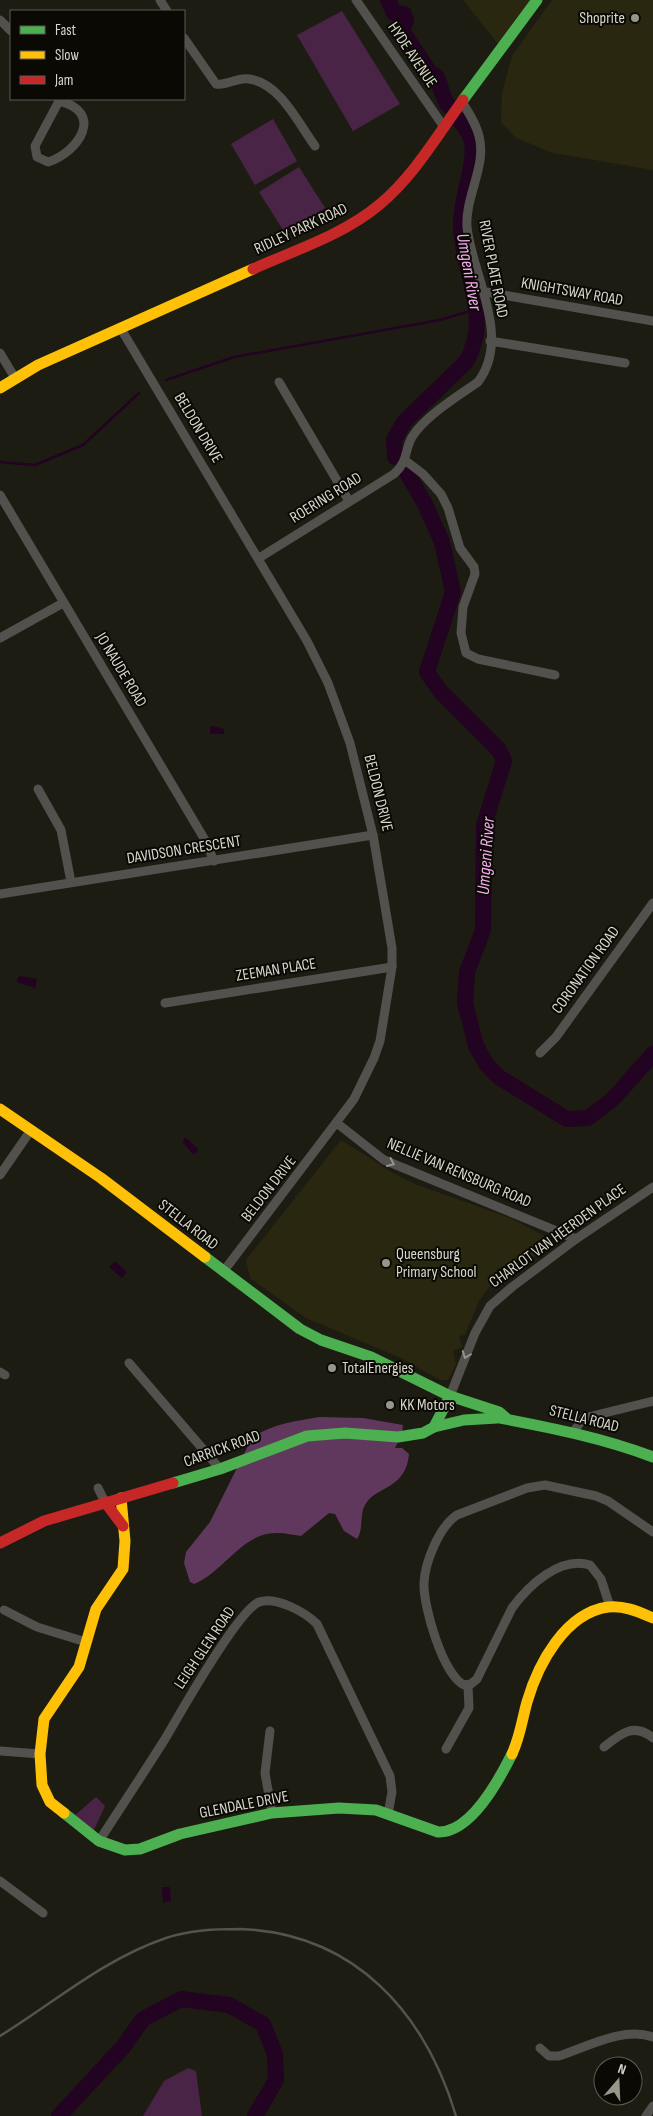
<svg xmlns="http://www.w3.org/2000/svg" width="653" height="2116" viewBox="0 0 653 2116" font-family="'Sofia Sans Condensed',sans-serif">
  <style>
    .built { fill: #2a2710 }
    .green { fill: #4a2447 }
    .forest { fill: #61385d }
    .water { fill: #220321 }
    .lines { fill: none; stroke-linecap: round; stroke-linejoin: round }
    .stream { stroke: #220321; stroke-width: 2.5 }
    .river { stroke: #220321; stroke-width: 16 }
    .street { stroke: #52514d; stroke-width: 9 }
    .fast { stroke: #4caf50; stroke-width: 11 }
    .slow { stroke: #ffc107; stroke-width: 11 }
    .jam { stroke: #c62828; stroke-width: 11 }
    .rail { stroke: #54544f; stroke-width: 2.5 }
    .oneway { stroke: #95948c }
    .poi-dot { fill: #97968b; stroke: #0a0904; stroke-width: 2 }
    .labels { text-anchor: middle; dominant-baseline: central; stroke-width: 4; stroke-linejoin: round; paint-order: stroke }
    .poi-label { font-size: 16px; fill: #d8d7cc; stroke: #0a0904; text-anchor: start }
    .street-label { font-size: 16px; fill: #d8d7cc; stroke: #0a0904 }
    .water-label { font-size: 18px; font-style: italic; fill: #f5abef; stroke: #0a0904 }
  </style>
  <rect width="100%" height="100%" fill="#1d1c12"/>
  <g class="built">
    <polygon points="463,0 532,0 499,45"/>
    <polygon points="552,0 653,0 653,170 553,153 516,138 501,122 502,93 512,56"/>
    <polygon points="341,1140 393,1173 415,1184 510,1218 552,1240 512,1275 508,1267 497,1268 497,1277 479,1301 465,1335 459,1336 462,1347 453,1351 456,1364 448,1380 440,1380 401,1358 306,1318 250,1278 246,1260"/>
  </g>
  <g class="green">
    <polygon points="342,11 400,104 353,131 297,35"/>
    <polygon points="273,119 297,161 255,185 231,144"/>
    <polygon points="299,167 325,208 285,233 259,192"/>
    <polygon points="96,1797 105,1806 93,1832 74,1816"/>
    <polygon points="188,2068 196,2071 202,2116 143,2116 164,2081"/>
  </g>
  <path class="forest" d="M319,1417L363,1418L403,1425L402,1433L395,1448H402L409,1454C406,1490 375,1486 365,1505C359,1516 364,1529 357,1539L344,1531L335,1514L329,1513L301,1536C294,1535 285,1533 278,1533C243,1531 223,1573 194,1584L190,1582L184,1563L186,1552L210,1522L252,1438C271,1424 296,1421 319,1417Z"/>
  <g class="water">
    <polygon points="213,726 224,729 224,734 210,734 210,727"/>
    <polygon points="20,976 37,979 35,988 17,982 18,977"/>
    <polygon points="184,1138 188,1139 198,1149 197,1153 193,1154 183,1143"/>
    <polygon points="115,1261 127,1272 122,1278 109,1267"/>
    <polygon points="162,1887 170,1887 171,1901 163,1903"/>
  </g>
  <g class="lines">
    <g class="stream">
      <polyline points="166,380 234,357 440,320 477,309"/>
      <polyline points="0,462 35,465 83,445 139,393"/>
    </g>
    <g class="river">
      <path d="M388,0L394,13L404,14L406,20L402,31L431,74L436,76C442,86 440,94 448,105"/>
      <path d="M395,457L394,440L404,422L466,362C493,316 461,271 461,223C461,199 476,163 472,143C471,134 465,127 459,120"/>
      <polyline points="408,475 425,504 442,542 453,592 427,672 440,691 499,750 504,761 484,825 483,930 467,972 465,1003 476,1046 487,1065 500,1078 567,1119 588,1118 613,1099 653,1054"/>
      <polyline points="59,2116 123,2047 143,2019 181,1999 229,2005 263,2024 275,2054 276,2080 255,2116"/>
    </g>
    <g class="street">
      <polyline points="160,0 167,11"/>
      <polyline points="356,0 444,127"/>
      <polyline points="0,20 11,31"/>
      <path d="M184,38L216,84C227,86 237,77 249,79C280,83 298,123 315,146"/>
      <path d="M59,101C105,112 79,152 48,162L37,157L35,146Z"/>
      <polyline points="486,292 653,321"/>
      <polyline points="121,329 307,641 328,683 350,743 373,835 392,948 392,967 380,1041 374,1058 354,1099 223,1272"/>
      <polyline points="490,341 625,363"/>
      <polyline points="0,353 15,378"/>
      <polyline points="279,382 349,501"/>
      <polyline points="406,461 423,474 441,494 448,508 460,548 474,567 475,574 463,607 461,633 466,653 478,659 555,675"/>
      <polyline points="0,495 205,840 214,861"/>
      <path d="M259,558L394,474C409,460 404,451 412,437C425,416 458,396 478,382C512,337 472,275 467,227C465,196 487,166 479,136C476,124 469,113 462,102"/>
      <polyline points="0,638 63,603"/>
      <polyline points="38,789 61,830 71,882"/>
      <polyline points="0,894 373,835"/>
      <polyline points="165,1003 392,967"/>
      <polyline points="540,1053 556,1037 653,903"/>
      <polyline points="338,1124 384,1160 576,1239"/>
      <polyline points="0,1175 31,1130"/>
      <polyline points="129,1363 220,1469"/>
      <polyline points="0,1372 5,1375"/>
      <polyline points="450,1396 475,1333 490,1306 512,1287 576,1239 653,1187"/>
      <polyline points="573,1432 584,1418 653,1401"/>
      <polyline points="98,1488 105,1502"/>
      <path d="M610,1607L601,1579L590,1565C560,1556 529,1585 512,1608L477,1679L471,1684L464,1685C443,1675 423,1606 424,1583C425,1562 439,1527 457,1515L527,1488L545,1485L596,1496L608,1501L653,1532"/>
      <polyline points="4,1610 37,1627 86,1642"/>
      <polyline points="270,1731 265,1773 272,1813"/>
      <path d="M604,1747C620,1734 634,1722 653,1738"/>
      <polyline points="446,1749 469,1708 468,1686"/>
      <polyline points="0,1751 40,1754"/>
      <path d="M99,1841C121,1807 143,1774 165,1739C179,1715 238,1610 259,1602C276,1596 305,1612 317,1624L390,1776L392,1792L388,1814"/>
      <polyline points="0,1881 43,1913"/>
      <path d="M540,2048L549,2056H559C587,2047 624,2026 653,2037"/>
      <polyline points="646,2116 653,2106"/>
    </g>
    <g class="fast">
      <polyline points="463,100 537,0"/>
      <polyline points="205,1257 300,1329 321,1340 371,1357 450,1396 499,1412 506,1418"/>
      <path d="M500,1418C552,1428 603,1438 653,1457"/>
      <polyline points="434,1427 464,1420 497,1418"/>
      <polyline points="173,1483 220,1469 307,1436 345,1433 398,1437 423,1433 434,1427 450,1396"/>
      <path d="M64,1813L99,1841L125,1850L140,1849L180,1834L272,1813L339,1808L376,1810L438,1832C471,1833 499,1780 512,1754"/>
    </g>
    <g class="slow">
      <polyline points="0,388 38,365 253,269"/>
      <polyline points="0,1109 101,1178 205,1257"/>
      <path d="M512,1754C520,1737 522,1720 527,1702C538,1664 565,1613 608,1607C624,1605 639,1612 653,1618"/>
      <polyline points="64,1813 50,1802 42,1785 40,1754 44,1719 79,1667 96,1609 123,1569 125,1541 121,1498"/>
    </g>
    <g class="jam">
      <path d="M253,269C295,250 343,235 379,205C413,177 437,136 463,100"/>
      <polyline points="105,1502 123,1526"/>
      <polyline points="0,1543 44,1521 173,1483"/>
    </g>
    <path class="rail" d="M0,2036C55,2002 104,1959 166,1938C190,1930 215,1929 240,1929C355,1933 425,2013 456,2116"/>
  </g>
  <defs><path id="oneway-chevron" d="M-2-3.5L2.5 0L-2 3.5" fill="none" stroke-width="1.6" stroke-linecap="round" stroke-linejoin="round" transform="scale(1.25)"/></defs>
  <g class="oneway">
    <use href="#oneway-chevron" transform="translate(391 1163) rotate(25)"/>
    <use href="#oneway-chevron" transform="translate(466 1355) rotate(111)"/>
  </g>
  <g class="poi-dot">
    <circle cx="635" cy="18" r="5"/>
    <circle cx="386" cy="1263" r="5"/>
    <circle cx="332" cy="1368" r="5"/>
    <circle cx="390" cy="1405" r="5"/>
  </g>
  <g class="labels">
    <g class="poi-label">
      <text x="625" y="18" text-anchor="end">Shoprite</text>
      <text x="396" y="1254">Queensburg<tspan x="396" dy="18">Primary School</tspan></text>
      <text x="342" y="1368">TotalEnergies</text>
      <text x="400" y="1405">KK Motors</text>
    </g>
    <g class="street-label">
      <text transform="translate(412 55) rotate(56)">HYDE AVENUE</text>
      <text transform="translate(301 229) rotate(-25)">RIDLEY PARK ROAD</text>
      <text transform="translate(493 269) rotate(79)">RIVER PLATE ROAD</text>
      <text transform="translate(572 292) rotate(10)">KNIGHTSWAY ROAD</text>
      <text transform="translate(198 428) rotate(59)">BELDON DRIVE</text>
      <text transform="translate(326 498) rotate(-32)">ROERING ROAD</text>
      <text transform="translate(121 670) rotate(59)">JO NAUDE ROAD</text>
      <text transform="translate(378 793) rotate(76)">BELDON DRIVE</text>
      <text transform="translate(184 850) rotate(-9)">DAVIDSON CRESCENT</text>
      <text transform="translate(276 970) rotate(-9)">ZEEMAN PLACE</text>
      <text transform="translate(586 970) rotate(-54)">CORONATION ROAD</text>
      <text transform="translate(459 1173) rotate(23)">NELLIE VAN RENSBURG ROAD</text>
      <text transform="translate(269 1189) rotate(-52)">BELDON DRIVE</text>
      <text transform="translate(188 1225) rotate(38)">STELLA ROAD</text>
      <text transform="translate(558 1236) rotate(-36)">CHARLOT VAN HEERDEN PLACE</text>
      <text transform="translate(584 1419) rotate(14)">STELLA ROAD</text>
      <text transform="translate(222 1449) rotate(-20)">CARRICK ROAD</text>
      <text transform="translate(205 1648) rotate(-56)">LEIGH GLEN ROAD</text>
      <text transform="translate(244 1805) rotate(-11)">GLENDALE DRIVE</text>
    </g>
    <g class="water-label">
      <text transform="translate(469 272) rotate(80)">Umgeni River</text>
      <text transform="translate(486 856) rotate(-86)">Umgeni River</text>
    </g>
  </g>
  <rect x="10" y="10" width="175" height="90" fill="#0a0904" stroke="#5c5b54"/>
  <rect x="20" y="26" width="25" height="8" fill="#4caf50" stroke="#5c5b54"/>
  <text x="55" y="35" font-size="15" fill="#d8d7cc">Fast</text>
  <rect x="20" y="51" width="25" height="8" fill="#ffc107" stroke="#5c5b54"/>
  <text x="55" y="60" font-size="15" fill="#d8d7cc">Slow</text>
  <rect x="20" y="76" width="25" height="8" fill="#c62828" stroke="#5c5b54"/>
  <text x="55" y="85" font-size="15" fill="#d8d7cc">Jam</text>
  <g transform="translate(618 2081) rotate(19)"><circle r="24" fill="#0a0904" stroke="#5c5b54"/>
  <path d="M0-4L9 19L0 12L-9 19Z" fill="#97968b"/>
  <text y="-8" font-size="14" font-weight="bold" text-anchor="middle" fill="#d8d7cc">N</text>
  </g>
</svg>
